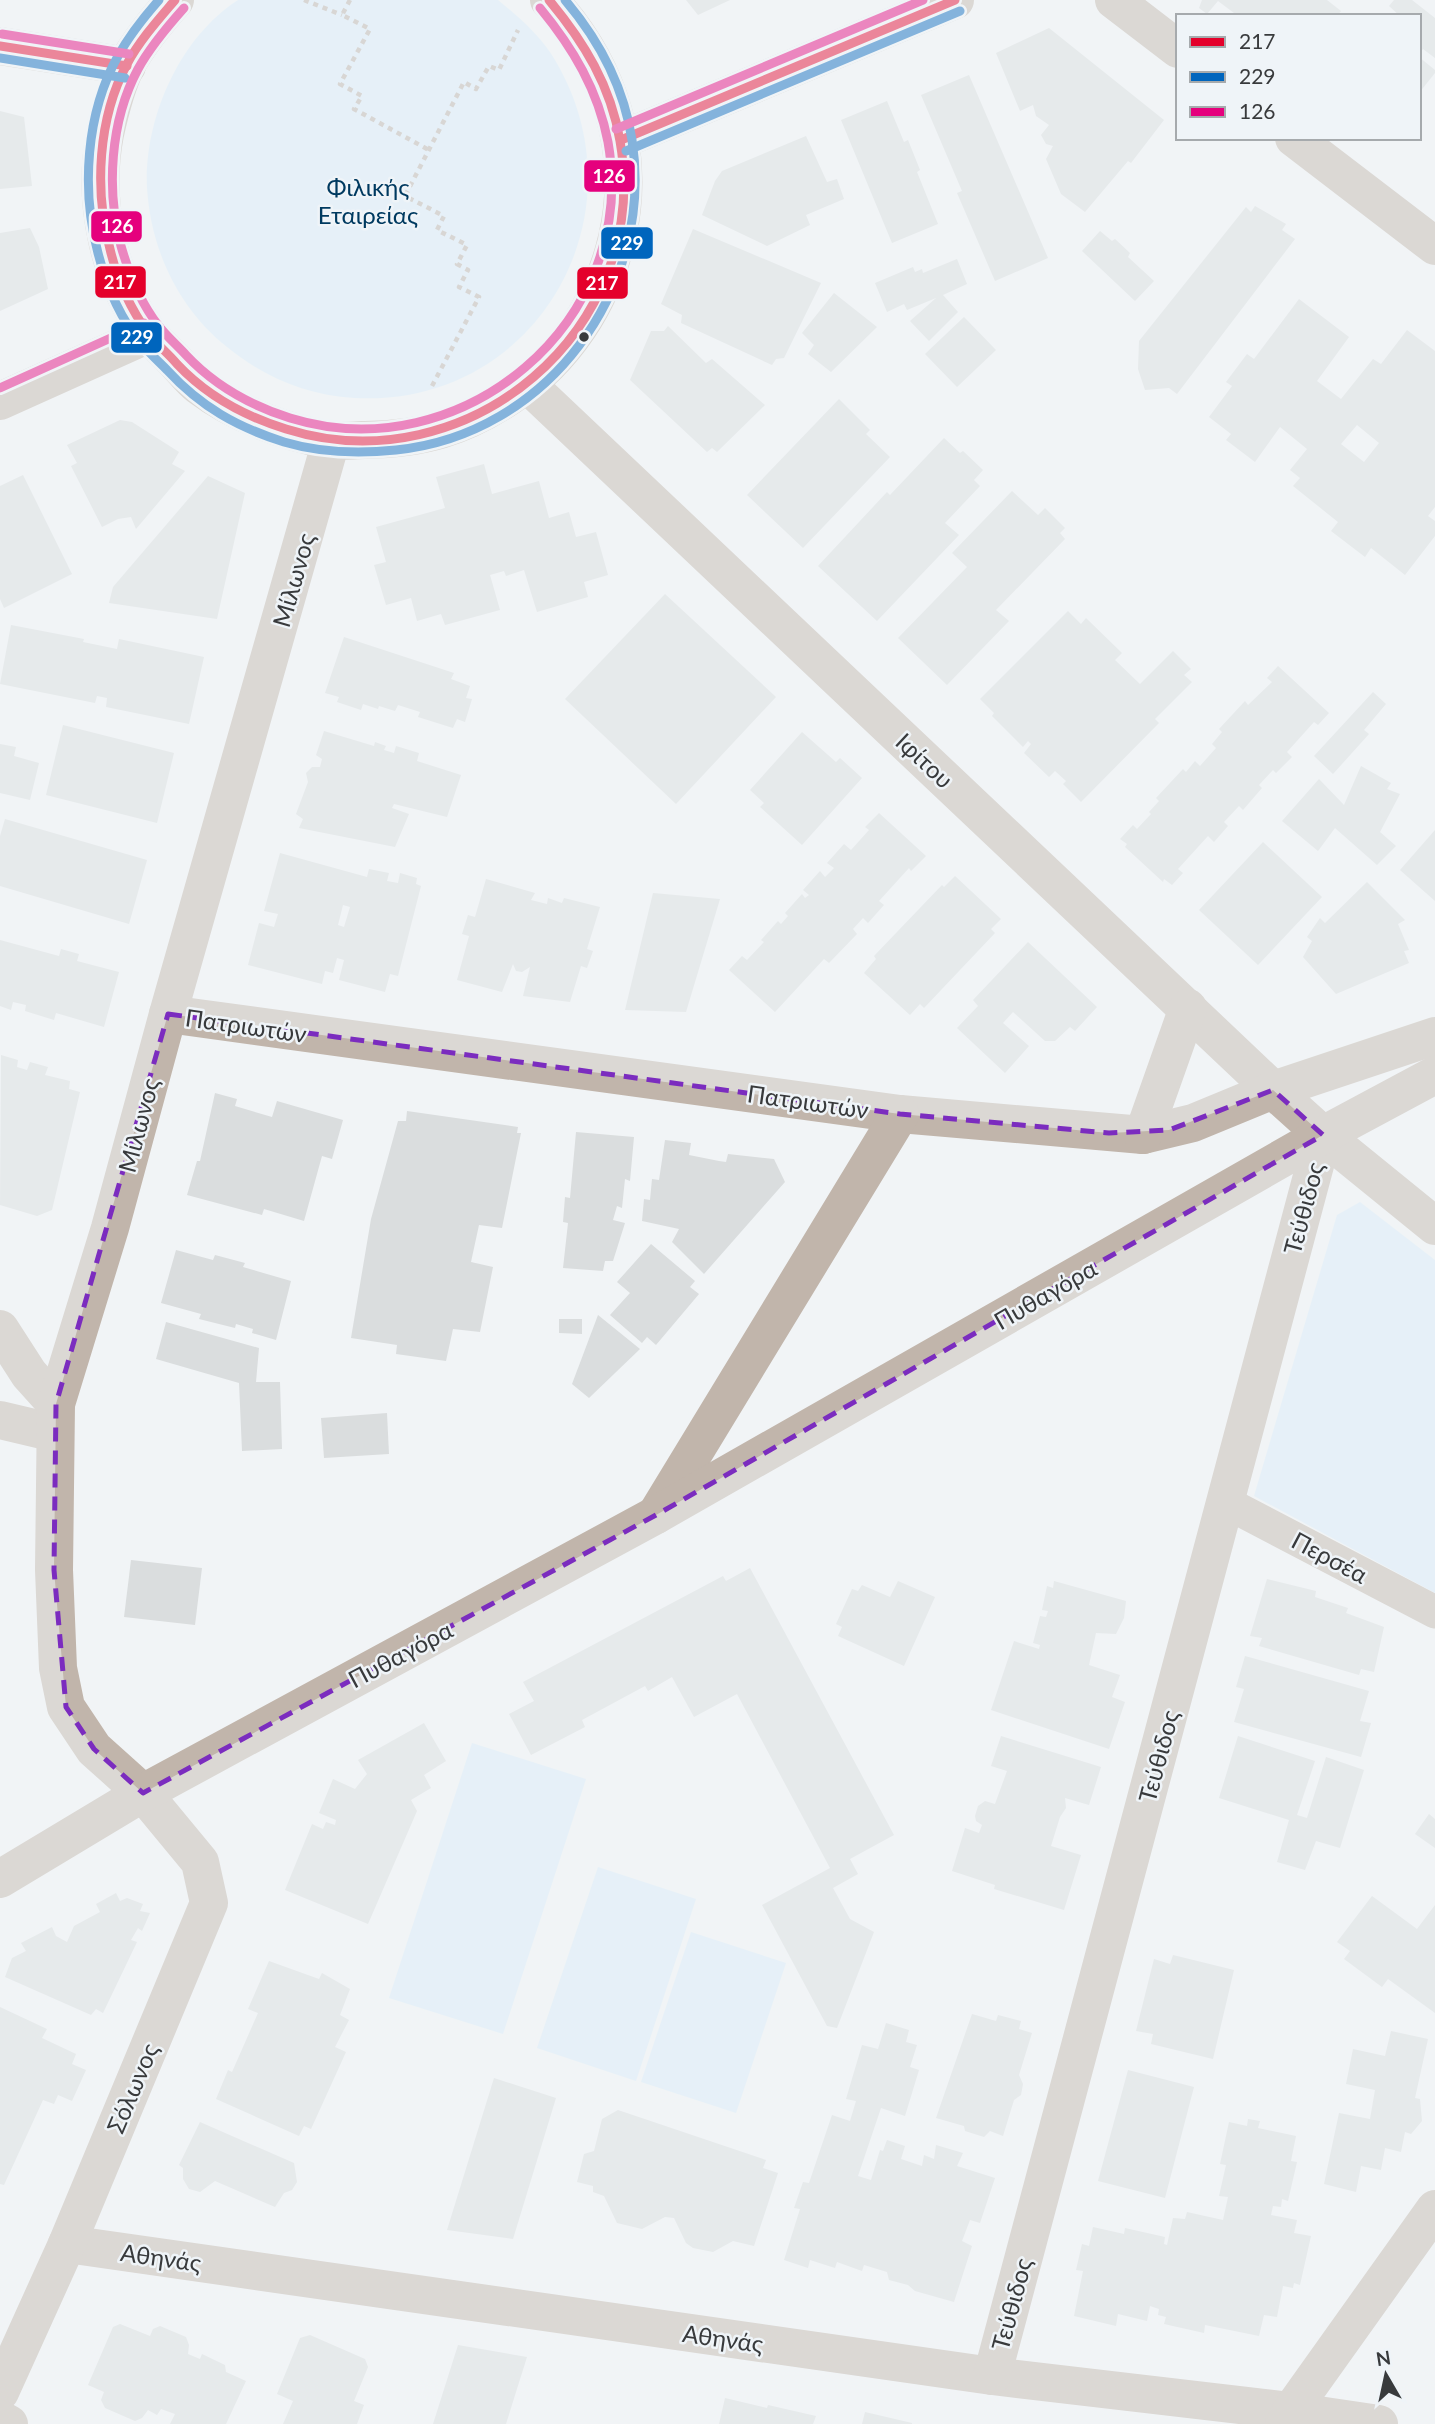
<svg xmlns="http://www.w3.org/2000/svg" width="1435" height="2424" viewBox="0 0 1435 2424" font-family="Lato,sans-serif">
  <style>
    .green { fill: #daecfa }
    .building { fill: #daddde; fill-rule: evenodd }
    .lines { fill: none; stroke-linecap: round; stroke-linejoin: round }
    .path { stroke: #bab2ac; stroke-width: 4.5; stroke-dasharray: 5 5; stroke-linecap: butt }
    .pedestrian { stroke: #c1b5ab; stroke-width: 33 }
    .minor { stroke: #c1b5ab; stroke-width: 38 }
    .tertiary { stroke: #c1b5ab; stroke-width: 38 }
    .bus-1-casing { stroke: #eff4f8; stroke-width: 14 }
    .bus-2-casing { stroke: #eff4f8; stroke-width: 14 }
    .bus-3-casing { stroke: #eff4f8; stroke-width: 14 }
    .bus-1 { stroke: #e4002b; stroke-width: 9 }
    .bus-2 { stroke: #0065bd; stroke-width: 9 }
    .bus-3 { stroke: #e5007d; stroke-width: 9 }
    .marked { fill: none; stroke: #7b2cbf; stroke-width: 5; stroke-dasharray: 14 9; stroke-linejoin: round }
    .bus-dot { fill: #383a3c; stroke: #eff4f8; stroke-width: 2.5 }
    .labels { text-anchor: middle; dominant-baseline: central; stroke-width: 5; stroke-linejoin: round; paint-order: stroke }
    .park-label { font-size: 24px; fill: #003a60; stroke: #eff4f8 }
    .street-label { font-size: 24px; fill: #383a3c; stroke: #eff4f8 }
    .line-badge { stroke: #eff4f8; stroke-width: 2.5 }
    .badge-label { font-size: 19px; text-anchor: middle; font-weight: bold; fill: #fff }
  </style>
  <rect width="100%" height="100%" fill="#f1f4f6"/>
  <g class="green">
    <path d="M238,0H498C519,17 541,36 555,60C647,215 536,408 354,398C306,395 264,377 227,347C178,308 151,250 147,188C144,119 179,38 238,0Z"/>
    <polygon points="1360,1202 1435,1260 1435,1593 1254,1496 1337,1215"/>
    <polygon points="472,1743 586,1779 503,2034 389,1998"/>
    <polygon points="598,1867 696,1899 636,2081 537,2048"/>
    <polygon points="691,1932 786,1963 736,2113 641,2082"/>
  </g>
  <g class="building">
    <polygon points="686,0 730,0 698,15"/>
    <polygon points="1202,0 1327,0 1341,11 1337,16 1238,16 1218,1 1207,14 1199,8"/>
    <polygon points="1394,0 1412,0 1435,18 1435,58 1423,49 1419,54 1419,16 1400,16 1389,6"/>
    <polygon points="1049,28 1164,120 1131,163 1128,161 1085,212 1061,194 1046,159 1053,146 1046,144 1041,135 1049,125 1036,116 1033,105 1020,111 996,53"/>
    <polygon points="1419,57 1435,70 1435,73 1419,93"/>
    <polygon points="969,75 1048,258 995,281 957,193 962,191 921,95"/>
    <polygon points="887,101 904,142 908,140 920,170 917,172 938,224 892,243 841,120"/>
    <polygon points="0,111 24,117 32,186 0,189"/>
    <polygon points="806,136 827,182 837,179 844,199 806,215 810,225 767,246 702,215 715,181 722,171"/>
    <polygon points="1255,206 1286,224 1282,230 1295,239 1177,394 1169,388 1145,390 1138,369 1139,341 1246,207 1251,212"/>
    <polygon points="30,228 39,247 48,289 0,311 0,233"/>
    <polygon points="693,229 821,283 784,358 776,359 772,365 681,323 682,315 661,304"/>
    <polygon points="1100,231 1112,241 1115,239 1130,253 1128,257 1154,281 1135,301 1082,251"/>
    <polygon points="957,259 967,284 943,295 958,312 929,341 910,321 936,298 907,310 904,304 887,312 875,283 913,267 915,272 922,269 923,273"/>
    <polygon points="834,293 877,327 831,372 808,354 814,345 802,333"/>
    <path d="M1299,299L1349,337L1317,381L1341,399L1373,359L1381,364L1407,330L1435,351V507L1428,516L1435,521V536L1405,575L1371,548L1365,557L1331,531L1338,522L1293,486L1300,478L1290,470L1307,449L1280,427L1255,462L1226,440L1231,434L1209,417L1232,386L1226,382L1247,354L1254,359ZM1357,425L1379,443L1364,462L1341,444Z"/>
    <polygon points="964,317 996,350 957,387 925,354"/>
    <polygon points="668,326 706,363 712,359 765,405 717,452 712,448 707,452 630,380 651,331 664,331"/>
    <polygon points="839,399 870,430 866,434 890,457 803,548 747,495"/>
    <polygon points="120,420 132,422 179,452 172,464 185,471 136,529 131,517 118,519 102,527 71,466 77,463 67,445"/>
    <polygon points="944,438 960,453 963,451 983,470 974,480 980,486 945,523 959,535 877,621 818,566 887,492 890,495"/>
    <polygon points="484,464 492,494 539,481 549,518 569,512 576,537 596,532 608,575 584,582 588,597 537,612 524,570 506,576 504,571 490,575 500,610 445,625 441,614 417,621 411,598 386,605 374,565 386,562 376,527 445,508 436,477"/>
    <polygon points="23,475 72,574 4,608 0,599 0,486"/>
    <polygon points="208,476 245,493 217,619 109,603 113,587"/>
    <polygon points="1012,491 1038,515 1045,508 1065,528 1060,533 1065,539 996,610 1009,621 947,685 898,638 967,567 952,553"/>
    <polygon points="665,594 776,697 676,804 565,699"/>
    <polygon points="1068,611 1081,624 1086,618 1122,653 1115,660 1140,684 1173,651 1191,669 1184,675 1192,682 1155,719 1159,723 1081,802 1063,784 1066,781 1055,771 1049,777 1024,753 1031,744 1028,741 1023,747 992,716 994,713 980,699"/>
    <polygon points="11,625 84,639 83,642 117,649 119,639 204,657 189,724 106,707 107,698 97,696 95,703 0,684"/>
    <polygon points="344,637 454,673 451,679 470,686 466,698 472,699 465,722 457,719 453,728 418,717 420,712 398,705 395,711 379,706 378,709 363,704 361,710 337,702 339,697 325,693"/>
    <polygon points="1278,666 1329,713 1318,725 1314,722 1287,752 1292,757 1276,773 1273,770 1259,785 1262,788 1243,810 1239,806 1224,822 1228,826 1214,842 1208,836 1178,869 1183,873 1172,885 1164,879 1163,882 1125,847 1127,844 1120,839 1133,825 1137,829 1151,814 1149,812 1159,801 1156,798 1183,769 1186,772 1195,761 1200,766 1216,748 1212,744 1222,732 1219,729 1245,701 1248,705 1272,682 1267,678"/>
    <polygon points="1373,692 1386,704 1364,730 1369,734 1333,774 1314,756"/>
    <polygon points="63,725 174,753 157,823 46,795"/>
    <polygon points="324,731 374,746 375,742 386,746 384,750 394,753 396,746 419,753 417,761 461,775 447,817 394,804 392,808 409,814 395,847 299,828 303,819 296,814 308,782 306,773 312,767 320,767 322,759 316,755"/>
    <polygon points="802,732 836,762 840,758 862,778 802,845 760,807 764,803 750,790"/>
    <polygon points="0,744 16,747 14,756 39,763 30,800 0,793"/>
    <polygon points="1361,766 1391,783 1387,789 1400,794 1380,832 1396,846 1377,865 1335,828 1318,851 1282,821 1319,779 1344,805"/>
    <polygon points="879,813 926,856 911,871 909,868 879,901 884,905 868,923 863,918 853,929 857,934 829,963 824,959 775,1012 729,970 742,956 747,960 764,942 761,940 778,921 781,924 788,916 785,913 802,894 805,898 809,895 803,890 820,871 825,877 834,868 827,863 844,844 851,850 869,830 865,827"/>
    <polygon points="5,819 147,860 129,924 0,886 0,836"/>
    <polygon points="1435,830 1435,901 1400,870"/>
    <polygon points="1263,842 1322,897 1258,965 1199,910"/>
    <path d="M280,853L367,877L369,869L389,873L387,881L398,883L400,873L417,878L416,884L421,886L398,976L390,974L385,992L339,980L344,960L337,958L333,973L325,971L322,984L248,965L259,923L274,927L278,914L264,911ZM343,905L350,907L344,927L338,925Z"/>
    <polygon points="955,876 1001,919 991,929 995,933 924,1008 920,1004 910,1015 864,973 876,959 874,956 942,885 944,887"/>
    <polygon points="486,879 535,893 531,900 547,904 548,898 562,903 564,898 600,907 587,949 593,951 587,968 581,966 570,1002 523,996 530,967 522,972 516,971 513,964 502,992 457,980 469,936 462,934 468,915 475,917"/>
    <polygon points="1367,882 1405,920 1398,924 1409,950 1404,951 1409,963 1336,994 1303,957 1312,941 1307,937 1320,918 1325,923"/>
    <polygon points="653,893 720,899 686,1012 625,1010"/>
    <polygon points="0,940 59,956 61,949 79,954 77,961 119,972 104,1027 56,1013 54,1020 25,1011 26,1005 13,1002 11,1010 0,1006"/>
    <polygon points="1028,942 1097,1007 1075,1031 1070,1027 1055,1041 1045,1041 1013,1012 1003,1023 1029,1046 1005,1073 957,1028 978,1006 973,1000"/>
    <polygon points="1,1055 18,1060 17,1067 27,1070 30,1062 48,1067 45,1075 70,1081 69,1089 80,1092 52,1210 37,1216 0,1205"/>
    <polygon points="215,1093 237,1099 235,1106 272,1117 277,1101 343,1120 332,1159 322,1156 304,1221 264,1209 262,1215 187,1195 197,1161 200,1161"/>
    <polygon points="407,1111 518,1127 517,1133 521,1133 502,1228 479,1225 471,1262 493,1267 480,1332 453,1329 446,1361 396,1354 397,1345 351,1338 371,1219 398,1121 406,1121"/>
    <polygon points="576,1132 634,1137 630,1181 625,1179 622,1208 617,1206 613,1220 625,1223 613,1261 605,1261 603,1271 563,1268 568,1223 563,1222 565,1197 570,1198"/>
    <polygon points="665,1140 691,1143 689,1155 719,1161 726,1162 728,1154 774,1159 785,1182 704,1274 672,1242 679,1229 642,1221 644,1199 650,1200 652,1179 659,1180"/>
    <polygon points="651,1244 695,1281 690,1287 699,1294 656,1345 647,1337 642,1343 610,1315 630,1293 617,1282"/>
    <polygon points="176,1250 213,1260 215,1255 245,1263 243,1267 291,1281 276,1340 252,1333 253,1329 236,1324 235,1328 199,1319 201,1314 161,1303"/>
    <polygon points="598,1315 640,1349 589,1398 572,1384"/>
    <polygon points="559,1319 582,1319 582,1334 559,1333"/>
    <polygon points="166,1322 259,1348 256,1382 280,1382 282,1449 242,1451 239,1383 156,1359"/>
    <polygon points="387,1413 389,1454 324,1458 321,1418"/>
    <polygon points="131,1560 202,1568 195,1625 124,1617"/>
    <polygon points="750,1568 894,1835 850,1859 858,1874 833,1888 850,1919 874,1932 837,2028 827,2026 762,1905 830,1868 737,1694 694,1717 672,1677 648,1691 645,1686 582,1720 585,1727 531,1755 509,1714 534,1701 523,1682 723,1576 726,1581"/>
    <polygon points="1267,1579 1316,1591 1315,1597 1348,1608 1346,1613 1384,1627 1374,1672 1361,1669 1359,1675 1259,1646 1262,1638 1250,1636"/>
    <polygon points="898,1581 935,1597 904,1666 838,1636 842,1627 836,1624 852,1589 858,1591 862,1585 890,1597"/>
    <polygon points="1054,1581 1126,1601 1124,1618 1116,1634 1096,1633 1089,1665 1120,1675 1112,1697 1125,1702 1109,1749 991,1710 1014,1641 1039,1649 1040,1645 1033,1643 1040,1616 1046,1617 1048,1611 1042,1610 1047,1586 1053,1588"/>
    <polygon points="1245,1656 1369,1691 1360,1721 1371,1723 1361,1757 1234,1722 1244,1689 1236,1687"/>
    <polygon points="424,1723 446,1761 424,1775 431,1788 411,1800 417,1811 368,1924 285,1890 312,1824 323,1829 326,1822 335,1825 336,1820 319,1813 333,1779 355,1789 367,1774 358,1760"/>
    <polygon points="1001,1736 1101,1767 1089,1805 1065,1798 1066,1808 1060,1817 1051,1846 1081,1855 1064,1910 994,1889 995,1885 952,1871 965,1828 979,1833 982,1825 976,1821 975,1816 978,1806 985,1801 995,1804 1007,1771 991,1766"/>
    <polygon points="1238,1736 1315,1761 1297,1815 1307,1818 1326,1757 1364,1770 1340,1848 1316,1841 1305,1870 1277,1862 1289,1820 1219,1798"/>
    <polygon points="1429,1814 1435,1819 1435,1848 1415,1834"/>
    <polygon points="116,1893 120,1901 127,1898 143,1904 140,1911 150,1913 142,1931 138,1928 131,1940 137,1942 103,2013 96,2009 91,2015 5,1977 12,1958 26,1951 21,1943 52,1927 56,1936 67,1942 74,1926 100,1912 96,1904"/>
    <polygon points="1372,1896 1417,1929 1435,1905 1435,2013 1388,1979 1382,1987 1344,1959 1350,1951 1337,1942"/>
    <polygon points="1173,1955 1234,1970 1213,2059 1151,2044 1153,2034 1136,2031 1154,1959 1170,1964"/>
    <polygon points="269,1961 319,1979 322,1973 350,1989 340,2015 349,2020 335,2047 346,2052 311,2129 304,2126 299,2136 216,2099 228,2070 232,2072 258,2013 248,2009"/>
    <polygon points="0,2007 47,2029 42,2038 76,2054 72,2064 86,2070 72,2101 58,2095 54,2104 43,2100 4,2185 0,2184"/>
    <polygon points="972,2014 996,2021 998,2015 1021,2021 1019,2029 1032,2033 1019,2075 1023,2084 1021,2095 1014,2100 1003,2136 990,2131 984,2137 965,2131 964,2126 936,2118"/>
    <polygon points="886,2023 909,2030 906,2042 917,2045 910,2067 919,2070 905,2116 881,2108 858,2176 871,2180 880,2150 883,2151 887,2140 905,2146 901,2159 922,2166 924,2155 934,2159 936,2145 963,2153 957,2166 995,2178 980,2223 970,2220 962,2241 972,2246 954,2302 915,2291 908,2285 889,2280 887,2272 864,2265 862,2271 837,2262 835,2268 810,2260 808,2268 784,2260 800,2209 794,2208 803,2182 809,2183 832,2115 850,2121 856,2101 846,2099 862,2045 878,2049"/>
    <polygon points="1391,2031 1428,2039 1415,2098 1420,2099 1422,2121 1411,2134 1405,2132 1401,2152 1385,2148 1381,2170 1361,2166 1356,2192 1324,2184 1339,2113 1370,2119 1375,2090 1346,2084 1353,2049 1385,2056"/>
    <polygon points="1128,2070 1194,2087 1165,2198 1098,2181"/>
    <polygon points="494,2078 556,2098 513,2239 447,2230"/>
    <polygon points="618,2110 766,2160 763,2168 778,2173 754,2246 733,2241 713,2252 693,2248 686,2243 674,2218 665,2217 642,2229 617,2223 604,2196 593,2192 593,2186 577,2182 584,2154 594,2151 602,2119"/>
    <polygon points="1248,2119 1260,2121 1258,2128 1296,2136 1291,2161 1297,2162 1288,2201 1282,2199 1281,2207 1273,2206 1271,2215 1297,2220 1294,2233 1311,2236 1300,2285 1294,2283 1293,2288 1283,2286 1277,2317 1264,2315 1259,2336 1205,2325 1204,2333 1164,2324 1166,2317 1158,2315 1159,2309 1150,2306 1147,2321 1118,2314 1116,2326 1074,2316 1083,2271 1076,2270 1082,2244 1089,2246 1093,2227 1124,2234 1125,2228 1165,2237 1164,2244 1167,2245 1173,2218 1185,2219 1187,2212 1223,2220 1228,2197 1219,2196 1226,2165 1220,2164 1229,2122 1247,2126"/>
    <polygon points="200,2122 294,2163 297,2182 292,2190 284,2193 275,2207 215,2181 200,2192 189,2189 183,2179 183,2168 179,2165"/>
    <polygon points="120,2324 150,2336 153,2329 160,2326 186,2337 189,2345 188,2354 200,2359 202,2354 225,2365 226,2372 246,2381 226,2424 170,2424 175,2414 161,2409 157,2415 148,2410 142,2418 135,2421 105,2408 101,2400 104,2392 88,2385 113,2327"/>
    <polygon points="310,2335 365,2359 368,2367 354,2401 364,2405 357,2424 283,2424 293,2401 277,2394 300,2338"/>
    <polygon points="458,2345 527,2357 506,2424 433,2424"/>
    <polygon points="725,2398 767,2408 768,2405 816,2416 813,2424 719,2424"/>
    <polygon points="865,2412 912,2423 912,2424 862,2424"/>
  </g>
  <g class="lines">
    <g class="path">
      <polyline points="304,0 342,15"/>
      <polyline points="350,0 342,15 370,29 340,84 362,96 354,109 429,150"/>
      <polyline points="432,386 479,297 459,287 468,270 457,264 467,245 437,230 444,216 405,196 464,82 476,89 489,66 499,70 518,30"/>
    </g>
    <polyline class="pedestrian" points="1225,1502 1435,1612"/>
    <g class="minor">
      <polyline points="1114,0 1178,49"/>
      <polyline points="1294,138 1435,246"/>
      <polyline points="527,384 1273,1090 1323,1135 1435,1226"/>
      <polyline points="168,1014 900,1114 1143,1135 1193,1123 1273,1090 1435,1036"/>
      <polyline points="1143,1135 1188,1008"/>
      <polyline points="0,1329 29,1374 56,1404"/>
      <polyline points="0,1420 55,1433"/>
      <polyline points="656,1515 900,1114"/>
      <polyline points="67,2244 992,2376 1291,2411 1379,2424"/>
      <polyline points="992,2376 1323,1135"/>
      <polyline points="0,2392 67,2244 209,1903 200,1862 143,1793 94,1749 66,1707 58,1668 54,1570 56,1404 110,1228 168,1014 331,441"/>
      <polyline points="1284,2424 1291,2411 1435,2209"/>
    </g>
    <g class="tertiary">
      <path d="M175,0C157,20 140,41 127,64C116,86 110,111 105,134C92,201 108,278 148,333C156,343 166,351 174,360C182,368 190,379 199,386C236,414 284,432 329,440C340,442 354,440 365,440C423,439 462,428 510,396C565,359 602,303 617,238C637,151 609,64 549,0"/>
      <polyline points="0,46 127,66"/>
      <polyline points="621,140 955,0"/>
      <polyline points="0,401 149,334"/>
      <polyline points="0,1879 143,1793 656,1515 1323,1135 1435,1075"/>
      <polyline points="0,2419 9,2424"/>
    </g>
    <g class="bus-1-casing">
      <g id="bus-1">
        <path d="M175,0C158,20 140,40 127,64C98,118 94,190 110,249C117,279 130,308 148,333C156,344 168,353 177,364C207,396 244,416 286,429C467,486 653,330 620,141C611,86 584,42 549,0"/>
        <polyline points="0,46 127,66"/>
        <polyline points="621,140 955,0"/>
      </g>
    </g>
    <g class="bus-2-casing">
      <g id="bus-2">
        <path d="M159,0C144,17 129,36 118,56C86,113 81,190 98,253C106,284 120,318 141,343C149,353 158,361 167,370C201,407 237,427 284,442C321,453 357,454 396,450C547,435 655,289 632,140C624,88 599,40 565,0"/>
        <polyline points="0,58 125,78"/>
        <polyline points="626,151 960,11"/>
      </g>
    </g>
    <g class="bus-3-casing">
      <g id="bus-3">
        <path d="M184,8C167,27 150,47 138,69C110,121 106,190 121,246C129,274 140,302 158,325C166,336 177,345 186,355C215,386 249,405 290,418C461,471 640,322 608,142C598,90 573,48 540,8"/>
        <polyline points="2,34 129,54"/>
        <polyline points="616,129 923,0"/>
        <polyline points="0,388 144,323"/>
      </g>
    </g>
    <use href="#bus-1" class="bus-1"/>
    <use href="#bus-2" class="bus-2"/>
    <use href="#bus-3" class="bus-3"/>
  </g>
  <path d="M0 0H1435V2424H0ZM168,1014L900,1114L1109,1133L1169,1130L1273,1090L1323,1135L656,1515L143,1793L94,1749L66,1707L54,1570L56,1404Z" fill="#f1f4f6" fill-opacity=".55" fill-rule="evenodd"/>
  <path class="marked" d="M168,1014L900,1114L1109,1133L1169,1130L1273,1090L1323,1135L656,1515L143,1793L94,1749L66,1707L54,1570L56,1404Z"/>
  <circle class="bus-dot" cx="584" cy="337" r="6"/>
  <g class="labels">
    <g class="park-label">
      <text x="368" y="186">Φιλικής<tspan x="368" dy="28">Εταιρείας</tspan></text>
    </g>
    <g class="street-label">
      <text transform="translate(293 580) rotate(-74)">Μίλωνος</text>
      <text transform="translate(925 760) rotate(43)">Ιφίτου</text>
      <text transform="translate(246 1025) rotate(8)">Πατριωτών</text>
      <text transform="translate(808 1101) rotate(8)">Πατριωτών</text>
      <text transform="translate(138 1125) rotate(-75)">Μίλωνος</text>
      <text transform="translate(1303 1208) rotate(-75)">Τεύθιδος</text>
      <text transform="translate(1045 1294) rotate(-30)">Πυθαγόρα</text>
      <text transform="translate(1330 1557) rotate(28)">Περσέα</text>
      <text transform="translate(400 1654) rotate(-28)">Πυθαγόρα</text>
      <text transform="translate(1158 1756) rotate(-75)">Τεύθιδος</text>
      <text transform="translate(132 2088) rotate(-67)">Σόλωνος</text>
      <text transform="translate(161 2257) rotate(8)">Αθηνάς</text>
      <text transform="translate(1011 2304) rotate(-75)">Τεύθιδος</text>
      <text transform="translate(723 2338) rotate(8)">Αθηνάς</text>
    </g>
  </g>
  <g class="line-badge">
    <rect x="583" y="159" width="53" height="34" rx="7" fill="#e5007d"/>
    <rect x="90" y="210" width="53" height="33" rx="7" fill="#e5007d"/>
    <rect x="600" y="226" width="54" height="34" rx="7" fill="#0065bd"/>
    <rect x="94" y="265" width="53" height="34" rx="7" fill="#e4002b"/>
    <rect x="576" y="266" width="53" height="34" rx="7" fill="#e4002b"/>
    <rect x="110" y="321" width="53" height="33" rx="7" fill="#0065bd"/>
  </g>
  <g class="badge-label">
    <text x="609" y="183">126</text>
    <text x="117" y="233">126</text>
    <text x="627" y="250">229</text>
    <text x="120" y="289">217</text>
    <text x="602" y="290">217</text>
    <text x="137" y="344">229</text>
  </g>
  <rect x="1176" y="14" width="245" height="126" fill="#eff4f8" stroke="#a6aaad" stroke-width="2"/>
  <rect x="1190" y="37" width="35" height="10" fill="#e4002b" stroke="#a6aaad" stroke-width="2"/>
  <text x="1239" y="49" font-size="21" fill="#383a3c">217</text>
  <rect x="1190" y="72" width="35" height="10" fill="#0065bd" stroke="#a6aaad" stroke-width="2"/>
  <text x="1239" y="84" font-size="21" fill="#383a3c">229</text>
  <rect x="1190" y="107" width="35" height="10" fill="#e5007d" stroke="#a6aaad" stroke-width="2"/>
  <text x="1239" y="119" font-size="21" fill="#383a3c">126</text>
  <g transform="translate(1386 2375) rotate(351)" stroke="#eff4f8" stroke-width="5" paint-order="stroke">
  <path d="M0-5L12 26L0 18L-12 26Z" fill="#383a3c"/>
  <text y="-10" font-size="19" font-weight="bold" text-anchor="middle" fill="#383a3c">N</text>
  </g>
</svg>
